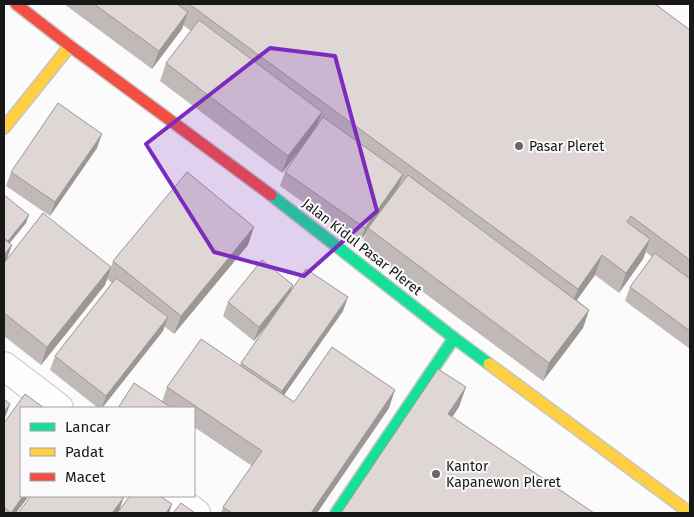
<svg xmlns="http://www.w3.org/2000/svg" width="694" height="517" viewBox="0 0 694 517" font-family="'Fira Sans',sans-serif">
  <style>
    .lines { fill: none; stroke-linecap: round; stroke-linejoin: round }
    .street-casing { stroke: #c5c5c5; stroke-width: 30 }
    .fast-casing { stroke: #c5c5c5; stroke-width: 14 }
    .slow-casing { stroke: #c5c5c5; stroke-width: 14 }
    .jam-casing { stroke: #c5c5c5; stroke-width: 14 }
    .street { stroke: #fefefe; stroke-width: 28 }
    .fast { stroke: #16e098; stroke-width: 11 }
    .slow { stroke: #ffcf43; stroke-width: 11 }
    .jam { stroke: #f24e42; stroke-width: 11 }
    .wall { fill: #c0b9b7 }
    .shaded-wall { fill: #9c9695 }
    .building { fill: #dfd7d5; stroke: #9c9695 }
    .marked { fill: #7b2cbf; fill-opacity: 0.2; stroke: #7b2cbf; stroke-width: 4; stroke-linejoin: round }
    .poi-dot { fill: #676768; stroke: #fafafc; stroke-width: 2 }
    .labels { text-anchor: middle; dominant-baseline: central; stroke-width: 4; stroke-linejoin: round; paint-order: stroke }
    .poi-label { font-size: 14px; fill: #181819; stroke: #fafafc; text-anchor: start }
    .street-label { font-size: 14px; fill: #181819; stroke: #fafafc }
  </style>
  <rect width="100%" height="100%" fill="#fbfbfb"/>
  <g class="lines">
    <g class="street-casing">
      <g id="street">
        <polyline points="4,366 59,408"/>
        <polyline points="173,496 196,513"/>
      </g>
    </g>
    <g class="fast-casing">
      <g id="fast">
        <polyline points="271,195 454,338 489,364"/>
        <polyline points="336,513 454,338"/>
      </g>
    </g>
    <g class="slow-casing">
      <g id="slow">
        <polyline points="4,128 70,46"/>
        <polyline points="489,364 690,513"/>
      </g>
    </g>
    <g class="jam-casing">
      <polyline id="jam" points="16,4 70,46 271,195"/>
    </g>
    <use href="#street" class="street"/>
    <use href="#fast" class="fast"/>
    <use href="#slow" class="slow"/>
    <use href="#jam" class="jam"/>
  </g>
  <g class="wall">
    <polygon points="64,4 655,4 690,30 690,349 625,301 630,287 652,257 646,252 643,259 619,293 595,275 577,300 589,310 583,328 543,381 361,246 366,233 360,242 280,186 285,172 305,144 282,173 160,81 166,63 191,31 183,25 182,29 152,69"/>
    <polygon points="97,148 50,216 6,186 11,172"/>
    <polygon points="4,195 26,223 9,243 7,259 111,267 113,261 248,245 174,334 164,326 163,331 102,408 98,408 50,370 55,356 112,283 107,279 105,285 41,365 4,336"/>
    <polygon points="293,285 290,292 343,311 284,395 294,402 389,408 317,513 221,513 223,507 252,466 194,427 194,408 118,408 162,402 167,387 240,365 241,363 270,321 254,341 223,316 228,302"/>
    <polygon points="4,423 16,513 4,513"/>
  </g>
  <g class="shaded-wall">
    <polygon points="188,12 182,29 152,69 159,51"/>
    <polygon points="322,112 315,130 282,173 288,156"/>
    <polygon points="102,134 97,148 50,216 55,202"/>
    <polygon points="403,174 398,188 368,228 366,233 360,242 365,228"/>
    <polygon points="29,215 26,223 5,249 8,241"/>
    <polygon points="254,227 248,245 174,334 181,316"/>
    <polygon points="650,239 643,259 619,293 626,273"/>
    <polygon points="12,245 7,259 4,263 4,255"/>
    <polygon points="602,255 595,275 570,309 578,289"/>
    <polygon points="111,267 105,285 41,365 47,347"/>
    <polygon points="293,285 288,299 254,341 259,327"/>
    <polygon points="348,297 343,311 277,405 282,391"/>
    <polygon points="589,310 583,328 543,381 549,363"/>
    <polygon points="168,317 163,331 102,408 106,396"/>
    <polygon points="466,387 459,407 441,434 448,414"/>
    <polygon points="395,390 389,408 317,513 311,513"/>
    <polygon points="10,404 5,418 4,419 4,412"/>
    <polygon points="23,496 29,496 16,513 11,513"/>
    <polygon points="124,497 119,511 117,513 112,513"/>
    <polygon points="172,504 169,513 166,513"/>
  </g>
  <g class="building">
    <polygon points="94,4 177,4 188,12 159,51"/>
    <polygon points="189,4 655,4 690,30 690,260 631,216 627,222 650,239 626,273 602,255 578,289"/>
    <polygon points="199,20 322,112 288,156 166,63"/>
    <polygon points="58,103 102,134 55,202 11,172"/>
    <polygon points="323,117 403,174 365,228 285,172"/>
    <polygon points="187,172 254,227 181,316 113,261"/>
    <polygon points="408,175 589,310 549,363 368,228"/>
    <polygon points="4,195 29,215 8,241 4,238"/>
    <polygon points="43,213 111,267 47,347 4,313 4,263"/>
    <polygon points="4,239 12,245 4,255"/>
    <polygon points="655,253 690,279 690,331 630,287"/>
    <polygon points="262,260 293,285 259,327 228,302"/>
    <polygon points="306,269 348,297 282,391 241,363"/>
    <polygon points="116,278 168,317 106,396 55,356"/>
    <polygon points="201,339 294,402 332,347 395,390 311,513 232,513 223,507 262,451 167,387"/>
    <polygon points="438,369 466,387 448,414 594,513 341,513"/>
    <polygon points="134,383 172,408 118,408"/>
    <polygon points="25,394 44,408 21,408 21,496 23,496 11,513 4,507 4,423"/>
    <polygon points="4,399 10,404 4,412"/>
    <polygon points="31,496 123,496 124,497 112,513 18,513"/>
    <polygon points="130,496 160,496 172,504 166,513 117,513"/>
    <polygon points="181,503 195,513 173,513"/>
  </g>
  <path class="marked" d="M270,48L335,56L377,211L304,276L214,252L146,144Z"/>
  <g class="poi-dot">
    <circle cx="519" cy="146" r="5"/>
    <circle cx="436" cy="474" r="5"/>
  </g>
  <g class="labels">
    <g class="poi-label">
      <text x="529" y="146">Pasar Pleret</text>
      <text x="446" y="466">Kantor<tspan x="446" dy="16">Kapanewon Pleret</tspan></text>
    </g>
    <g class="street-label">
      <text transform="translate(362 247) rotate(38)">Jalan Kidul Pasar Pleret</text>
    </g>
  </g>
  <rect width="694" height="517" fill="none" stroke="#181819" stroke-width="10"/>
  <rect x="20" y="407" width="175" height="90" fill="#fafafc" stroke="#a0a0a1"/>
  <rect x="30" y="423" width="25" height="8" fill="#16e098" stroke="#a0a0a1"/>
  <text x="65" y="432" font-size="15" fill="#181819">Lancar</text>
  <rect x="30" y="448" width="25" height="8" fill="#ffcf43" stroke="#a0a0a1"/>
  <text x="65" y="457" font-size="15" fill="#181819">Padat</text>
  <rect x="30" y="473" width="25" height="8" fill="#f24e42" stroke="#a0a0a1"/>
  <text x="65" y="482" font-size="15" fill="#181819">Macet</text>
</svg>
